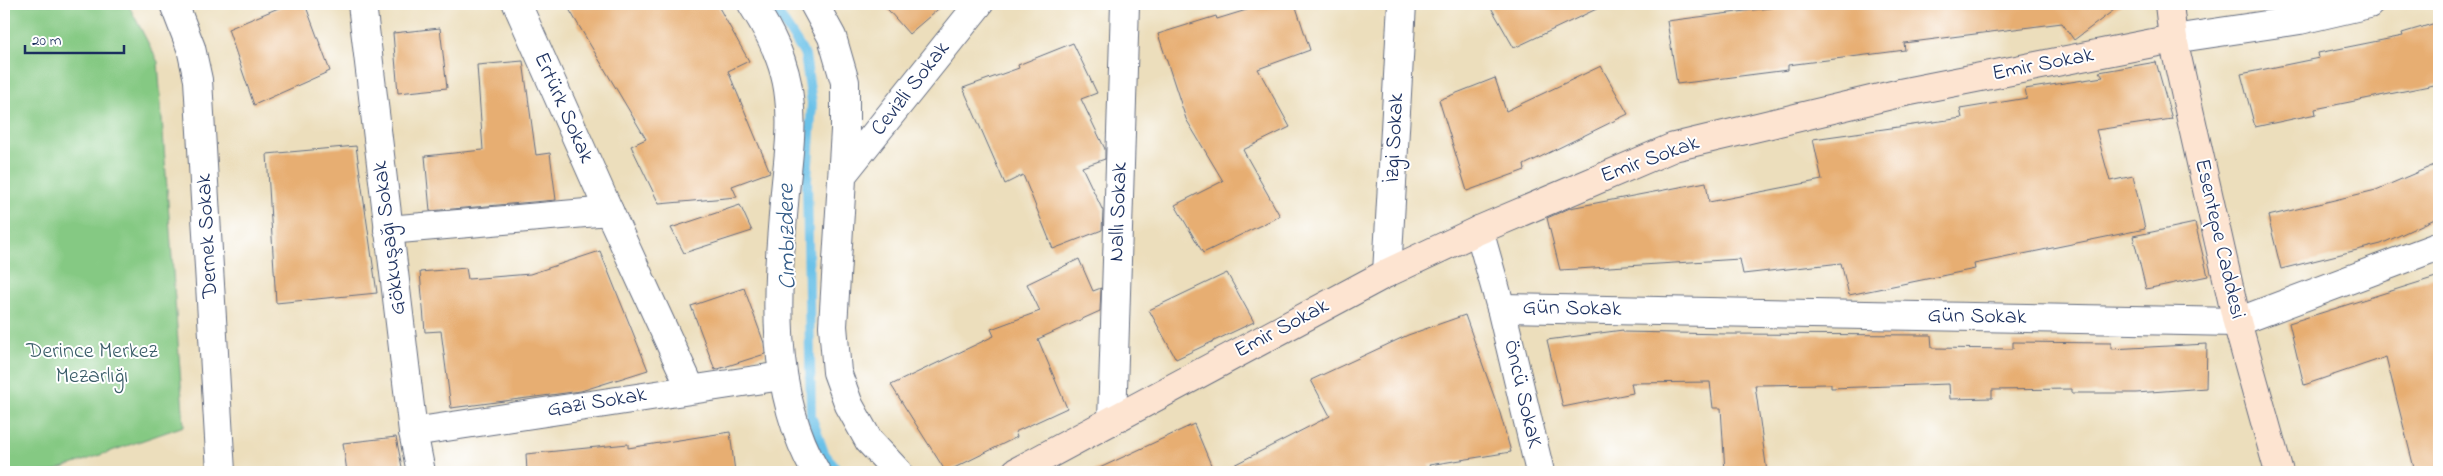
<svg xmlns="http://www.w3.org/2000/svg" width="2443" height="476" viewBox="0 0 2443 476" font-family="'Indie Flower',sans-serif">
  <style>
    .green { fill: #85c983; stroke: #507c70 }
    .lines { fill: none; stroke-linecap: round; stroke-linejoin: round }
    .stream { stroke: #6bc1e8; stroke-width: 10 }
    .building { fill: #e7ae72 }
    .street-casing { stroke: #646c7f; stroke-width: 30 }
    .secondary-casing { stroke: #646c7f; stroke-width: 30 }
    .street { stroke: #fff; stroke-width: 28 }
    .secondary { stroke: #fde4d1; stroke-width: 28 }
    .labels { text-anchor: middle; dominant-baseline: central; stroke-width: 4; stroke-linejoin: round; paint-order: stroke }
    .street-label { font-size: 22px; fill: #1b2f5e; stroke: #fff }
    .park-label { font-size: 22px; fill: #3b5d69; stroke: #fff }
    .water-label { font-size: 24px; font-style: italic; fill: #335b87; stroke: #fff }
  </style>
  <rect width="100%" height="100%" fill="#fff"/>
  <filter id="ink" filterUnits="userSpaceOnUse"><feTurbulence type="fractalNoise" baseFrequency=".02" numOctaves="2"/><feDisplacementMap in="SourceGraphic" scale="10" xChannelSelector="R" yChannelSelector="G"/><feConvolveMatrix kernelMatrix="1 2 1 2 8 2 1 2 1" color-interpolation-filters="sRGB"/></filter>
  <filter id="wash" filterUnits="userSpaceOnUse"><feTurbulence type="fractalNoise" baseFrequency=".0096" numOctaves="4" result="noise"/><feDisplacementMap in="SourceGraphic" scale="20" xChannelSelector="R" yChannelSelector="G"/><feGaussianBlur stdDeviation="1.12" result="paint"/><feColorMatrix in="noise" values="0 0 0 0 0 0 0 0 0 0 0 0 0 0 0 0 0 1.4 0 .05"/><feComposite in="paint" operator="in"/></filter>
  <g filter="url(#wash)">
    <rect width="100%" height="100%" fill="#ecdebc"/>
    <polygon class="green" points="4,4 128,4 158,62 184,426 51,472 4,472"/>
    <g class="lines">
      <polyline class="stream" points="772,4 805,55 812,103 807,180 811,416 824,453 838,472"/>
    </g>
    <g id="blocks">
      <g class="building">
        <polygon points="288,4 305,4 330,71 254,105 228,29"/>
        <polygon points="566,4 717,4 749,61 728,71 770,172 732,186 737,197 659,204 631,146 646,139"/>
        <polygon points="883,4 944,4 909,34"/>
        <polygon points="1266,4 1295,4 1310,50 1258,69 1290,127 1243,150 1280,216 1203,253 1175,205 1223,181 1186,119 1158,34 1216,16 1217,19"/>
        <polygon points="1489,4 1607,4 1514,48"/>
        <polygon points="1785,4 2122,4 2074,40 2062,23 1904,43 1905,50 1788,65 1788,70 1677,84 1667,21 1785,6"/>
        <polygon points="2439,22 2439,84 2315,109 2316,114 2255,127 2241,74 2319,58 2318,53 2403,36 2402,33"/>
        <polygon points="440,28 447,88 398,93 393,33"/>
        <polygon points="1073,43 1097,93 1081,99 1105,149 1105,159 1082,167 1103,211 1102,230 1053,249 1023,175 1005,184 963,88 1019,68 1018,65"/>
        <polygon points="523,61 536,155 550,153 556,200 430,211 425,156 483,150 477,65"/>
        <polygon points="2156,62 2172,119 2096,130 2110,181 2133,176 2145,229 1974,264 1975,269 1849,295 1841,263 1743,274 1740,259 1560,270 1547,218 1570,208 1706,182 1709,202 1822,180 1813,139 1962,118 1960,109 2027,98 2025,89 2103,77 2099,72"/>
        <polygon points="1601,66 1628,114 1524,165 1525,170 1467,191 1439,100 1495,78 1506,111"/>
        <polygon points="356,146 377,293 276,303 267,154"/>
        <polygon points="2439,163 2439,217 2381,244 2281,269 2268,216 2376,190"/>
        <polygon points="740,205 752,231 684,253 671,228"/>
        <polygon points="2195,223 2208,276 2146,289 2133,236"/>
        <polygon points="600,251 648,370 581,391 451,408 441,331 425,332 420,272 466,268 468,279 530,274"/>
        <polygon points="1079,259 1093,291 1101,288 1100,311 1038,339 1067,408 1015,432 1017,437 946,472 891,385 994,336 991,329 1040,311 1027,284"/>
        <polygon points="1227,273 1254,322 1176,359 1149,310"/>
        <polygon points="2439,276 2439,472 2415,472 2386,357 2304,385 2289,323"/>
        <polygon points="744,288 764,343 765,354 715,370 691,306"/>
        <polygon points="1465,315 1500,413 1511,452 1429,465 1432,472 1220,472 1330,416 1311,380 1408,335"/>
        <polygon points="1623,330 1623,332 1726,334 1931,335 1932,348 2013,349 2013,342 2111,343 2111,349 2207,344 2206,388 2136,393 2072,393 2072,389 1992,390 1992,398 1950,399 1949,384 1831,388 1831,384 1755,385 1767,472 1725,472 1721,408 1713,408 1710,382 1631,383 1633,393 1563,407 1547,340"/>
        <polygon points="1194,424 1214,472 1091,472"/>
        <polygon points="730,432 735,472 527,472 526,454 628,444 628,448"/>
        <polygon points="396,437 403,472 347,472 343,443"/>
      </g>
    </g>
  </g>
  <g filter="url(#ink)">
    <use href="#blocks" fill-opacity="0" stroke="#646c7f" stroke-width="1"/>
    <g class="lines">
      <g class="street-casing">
        <g id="street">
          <polyline points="174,4 191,48 198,80 221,472"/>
          <polyline points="362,4 413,432 421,472"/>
          <polyline points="517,4 609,211 691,389"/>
          <path d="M752,4C770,32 786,63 789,97C793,128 788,160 785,192C777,286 767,387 816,472"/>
          <polyline points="814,4 832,37 845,82 845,130 833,326 837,372 849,405 869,441 898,472"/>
          <polyline points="2173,39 2300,20 2369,4"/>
          <polyline points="843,174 979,4"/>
          <polyline points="388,230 609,211"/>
          <polyline points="1479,230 1501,308 1540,472"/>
          <polyline points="1387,273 1402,4"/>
          <polyline points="1501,308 2237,322 2439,246"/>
          <polyline points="1112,421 1125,4"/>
          <polyline points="413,432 782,376"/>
        </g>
      </g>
      <g class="secondary-casing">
        <g id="secondary">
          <polyline points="2169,4 2173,39 2237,322 2279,472"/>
          <polyline points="1016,472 1387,273 1479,230 1674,147 1900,93 2173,39"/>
        </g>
      </g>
      <use href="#street" class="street"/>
      <use href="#secondary" class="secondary"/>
    </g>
  </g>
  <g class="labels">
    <g class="street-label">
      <text transform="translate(2043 65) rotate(-11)">Emir Sokak</text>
      <text transform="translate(911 89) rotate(-52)">Cevizli Sokak</text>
      <text transform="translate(563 108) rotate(66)">Ertürk Sokak</text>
      <text transform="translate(1395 138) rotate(-87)">İzgi Sokak</text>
      <text transform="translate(1650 160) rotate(-20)">Emir Sokak</text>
      <text transform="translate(1119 212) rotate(-88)">Nallı Sokak</text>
      <text transform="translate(208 236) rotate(-93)">Dernek Sokak</text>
      <text transform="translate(390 238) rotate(-97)">Gökkuşağı Sokak</text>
      <text transform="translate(2219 239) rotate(77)">Esentepe Caddesi</text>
      <text transform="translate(1572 309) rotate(1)">Gün Sokak</text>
      <text transform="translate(1977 317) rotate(1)">Gün Sokak</text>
      <text transform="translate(1282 329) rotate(-28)">Emir Sokak</text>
      <text transform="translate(1522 394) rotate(77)">Öncü SokaK</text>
      <text transform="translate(597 403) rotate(-9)">Gazi Sokak</text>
    </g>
    <g class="park-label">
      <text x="92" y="352">Derince Merkez<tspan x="92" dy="25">Mezarlığı</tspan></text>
    </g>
    <g class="water-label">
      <text transform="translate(788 237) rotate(-91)">Cımbızdere</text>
    </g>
  </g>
  <rect width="2443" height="476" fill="none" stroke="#fff" stroke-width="20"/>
  <path d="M25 45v8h99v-8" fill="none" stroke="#1b2f5e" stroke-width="2.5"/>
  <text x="32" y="45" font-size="15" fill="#1b2f5e" stroke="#ffffff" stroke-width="4" paint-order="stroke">20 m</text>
</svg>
